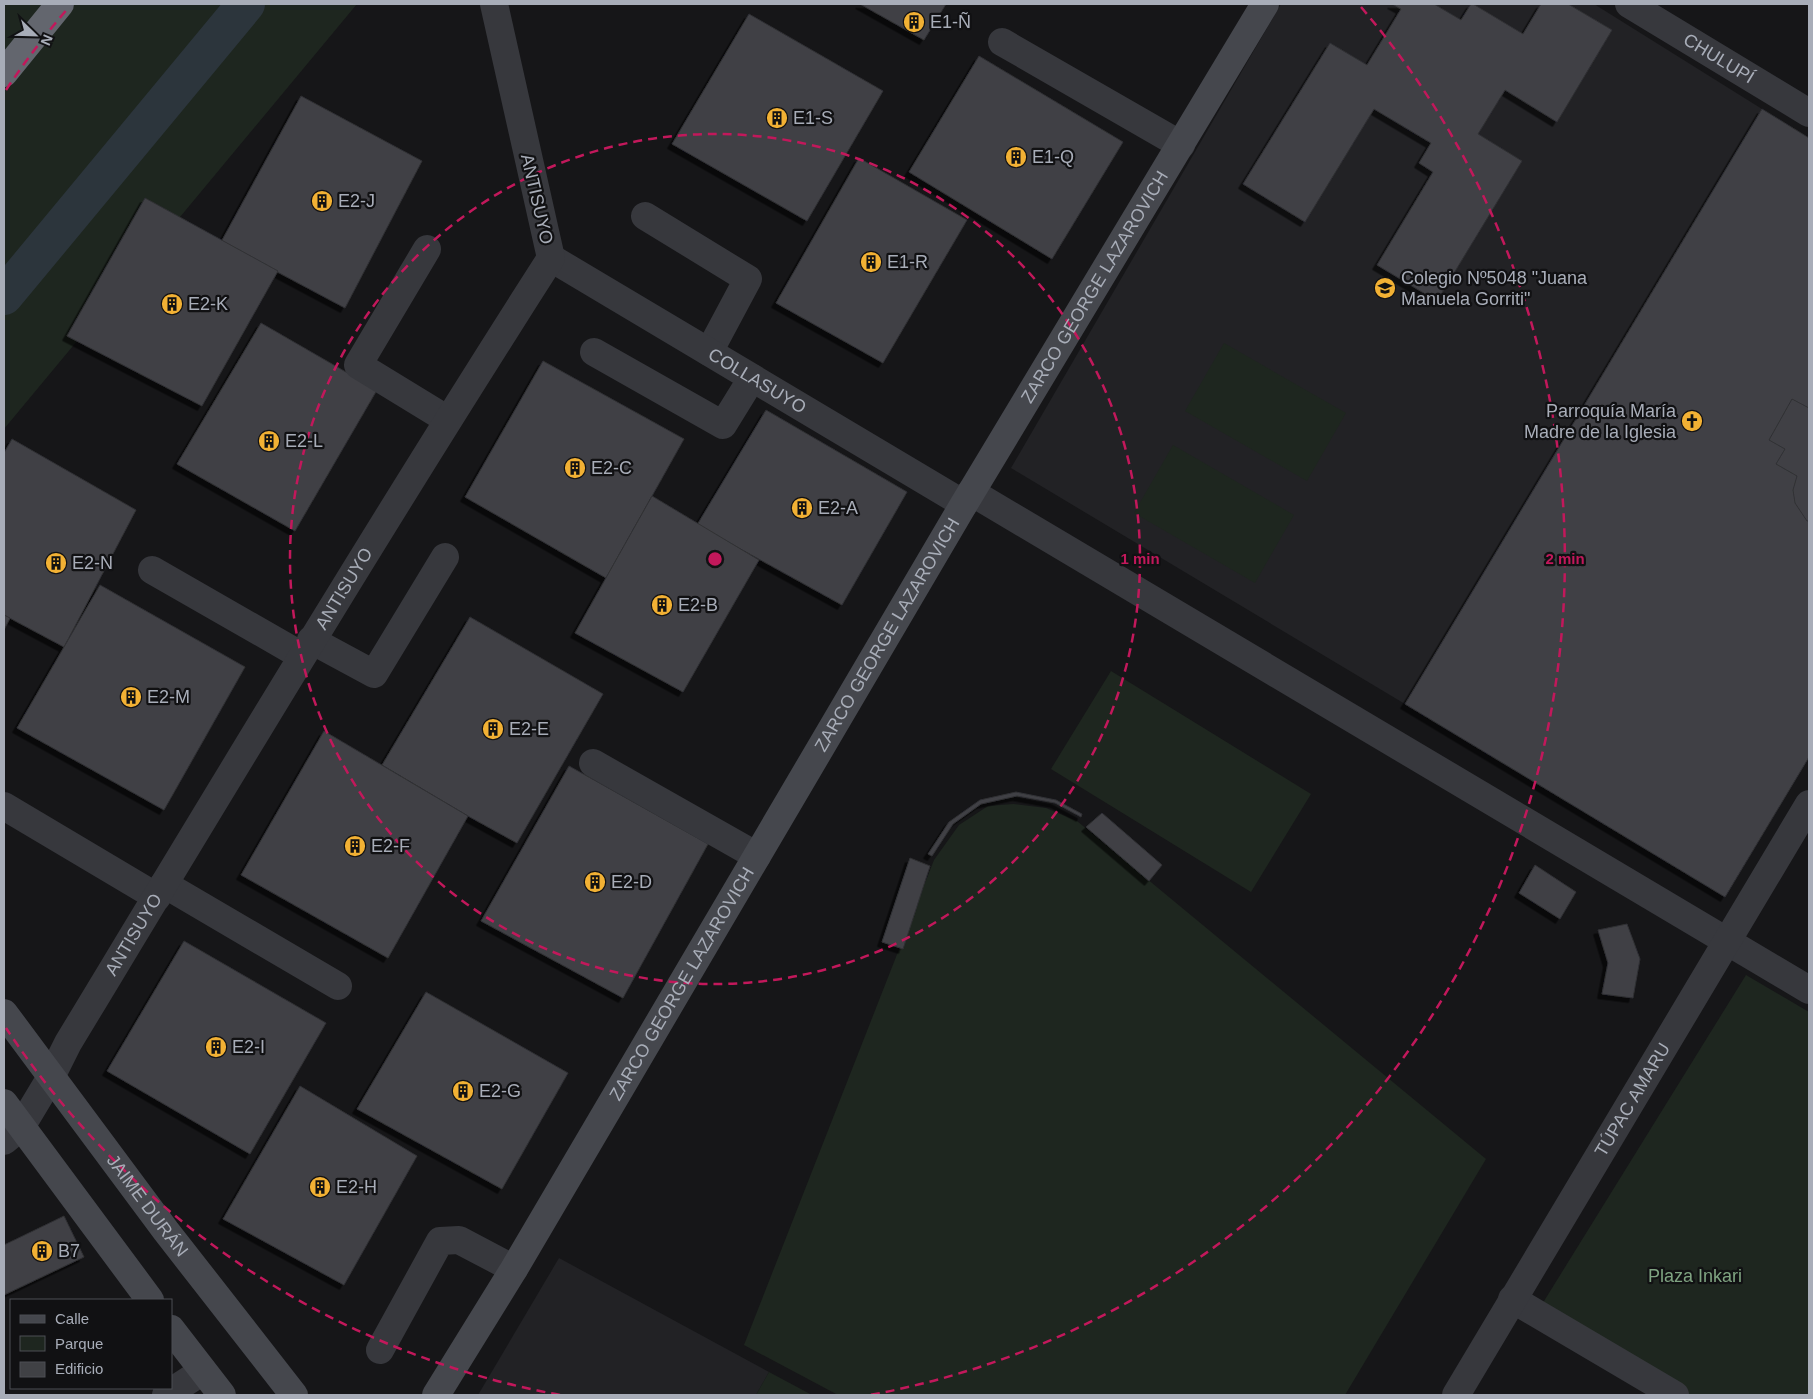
<svg xmlns="http://www.w3.org/2000/svg" width="1813" height="1399" viewBox="0 0 1813 1399" font-family="Helvetica,sans-serif">
  <style>
    .built { fill: #222225 }
    .green { fill: #1e261f }
    .lines { fill: none; stroke-linecap: round; stroke-linejoin: round }
    .canal { stroke: #2c353c; stroke-width: 38 }
    .building { fill: #404145; stroke: #303034; filter: url(#shadow) }
    .street { stroke: #37383d; stroke-width: 28 }
    .secondary { stroke: #45474d; stroke-width: 28 }
    .highway { stroke: #63666e; stroke-width: 28 }
    .ring { fill: none; stroke: #c2185b; stroke-width: 2.5; stroke-dasharray: 9 6 }
    .labels { text-anchor: middle; dominant-baseline: central; stroke-width: 4.5; stroke-linejoin: round; paint-order: stroke }
    .poi-label { font-size: 18px; fill: #a8adb8; stroke: #111113; text-anchor: start }
    .street-label { font-size: 18px; fill: #a8adb8; stroke: #111113 }
    .park-label { font-size: 18px; fill: #7fa381; stroke: #111113 }
    .centre { fill: #c2185b; stroke: #111113; stroke-width: 2.5 }
    .ring-label { font-size: 15px; text-anchor: middle; font-weight: bold; fill: #c2185b; stroke: #111113; stroke-width: 4.5; stroke-linejoin: round; paint-order: stroke }
  </style>
  <defs>
    <filter id="shadow"><feDropShadow dx="-4.5" dy="4.5" stdDeviation="0" flood-color="#0009"/></filter>
  </defs>
  <rect width="100%" height="100%" fill="#161618"/>
  <g class="built">
    <polygon points="1281,4 1594,4 1762,109 1405,704 1011,468"/>
    <polygon points="559,1258 769,1372 756,1395 478,1395"/>
  </g>
  <g class="green">
    <polygon points="4,4 357,4 4,429"/>
    <polygon points="1224,343 1346,413 1307,481 1185,411"/>
    <polygon points="1173,445 1294,515 1255,583 1134,513"/>
    <polygon points="1111,671 1311,794 1251,892 1051,769"/>
    <polygon points="1013,804 1046,808 1077,821 1486,1159 1345,1395 838,1395 744,1345 934,860 959,825 988,806"/>
    <polygon points="1746,975 1809,1012 1809,1395 1668,1395 1536,1314"/>
    <polygon points="769,1372 812,1395 756,1395"/>
  </g>
  <g class="lines">
    <polyline class="canal" points="4,296 246,4"/>
  </g>
  <g class="building">
    <polygon points="860,4 946,4 924,40"/>
    <polygon points="1392,4 1434,4 1461,20 1471,4 1473,4 1523,34 1541,4 1568,4 1612,30 1557,122 1505,90 1478,134 1522,161 1437,301 1377,265 1433,172 1419,163 1431,143 1374,109 1305,222 1243,184 1330,43 1367,65 1401,9"/>
    <polygon points="749,14 883,91 807,221 672,144"/>
    <polygon points="979,56 1123,142 1052,259 909,172"/>
    <polygon points="301,96 422,161 345,308 221,242"/>
    <polygon points="1762,109 1809,138 1809,757 1725,897 1405,704"/>
    <polygon points="859,158 967,220 883,363 776,303"/>
    <polygon points="145,198 278,271 202,406 67,336"/>
    <polygon points="261,323 377,390 295,531 177,464"/>
    <polygon points="543,361 684,439 606,578 465,497"/>
    <polygon points="1792,399 1809,408 1809,521 1807,521 1795,503 1793,490 1797,476 1776,464 1785,449 1769,440"/>
    <polygon points="766,410 907,492 842,605 697,525"/>
    <polygon points="12,439 136,510 64,647 4,615 4,453"/>
    <polygon points="652,496 759,560 683,692 575,633"/>
    <polygon points="100,585 245,667 164,810 17,728"/>
    <polygon points="4,615 10,618 4,630"/>
    <polygon points="470,617 603,694 517,843 468,816 382,765"/>
    <polygon points="324,731 468,816 388,958 241,875"/>
    <polygon points="569,766 708,844 623,998 481,921"/>
    <polygon points="1016,792 1056,800 1082,814 1081,817 1055,803 1017,796 981,804 953,824 932,856 928,854 949,822 980,800"/>
    <polygon points="1102,813 1162,865 1149,881 1086,827"/>
    <polygon points="910,858 930,866 903,949 882,942"/>
    <polygon points="1535,865 1576,892 1560,919 1519,893"/>
    <polygon points="1627,924 1640,959 1633,998 1602,994 1608,963 1598,930"/>
    <polygon points="184,941 326,1023 250,1154 107,1071"/>
    <polygon points="426,992 568,1073 502,1189 357,1109"/>
    <polygon points="300,1086 417,1156 344,1285 223,1219"/>
    <polygon points="64,1216 84,1257 4,1295 4,1245"/>
  </g>
  <g class="lines">
    <g class="street">
      <path id="s1" d="M1629,4L1809,113"/>
      <polyline points="1002,42 1181,145"/>
      <polyline points="645,216 748,279 709,352"/>
      <polyline points="427,249 358,365 448,420"/>
      <path id="s2" d="M551,258L964,504"/>
      <polyline points="594,352 723,425 752,378"/>
      <polyline points="971,492 1809,990"/>
      <polyline points="152,570 302,656"/>
      <polyline points="311,640 374,674 445,557"/>
      <polyline points="593,763 757,856"/>
      <polyline points="4,806 157,897"/>
      <polyline points="164,884 338,986"/>
      <path id="s3" d="M4,1141L21,1127L51,1077L68,1043C227,780 385,517 551,258L494,4"/>
      <polyline points="1512,1299 1675,1395"/>
      <polyline points="380,1350 440,1241 459,1240 514,1269"/>
      <polyline points="166,1395 203,1371"/>
      <path id="s4" d="M1456,1395L1809,804"/>
    </g>
    <g class="secondary">
      <path id="s5" d="M4,1013L166,1231L294,1395"/>
      <polyline points="4,1103 150,1300"/>
      <polyline points="171,1329 222,1395"/>
      <path id="s6" d="M436,1395L514,1269L964,504L1265,4"/>
    </g>
    <polyline class="highway" points="4,73 60,4"/>
  </g>
  <g class="ring">
    <circle cx="715" cy="559" r="425"/>
    <path d="M560 1395A850 850 0 0 1 6 1028M6 90A850 850 0 0 1 69 7M1361 7A850 850 0 0 1 870 1395"/>
  </g>
  <defs>
    <g id="building-disc" transform="scale(1.125)"><circle r="9.5" fill="#f2b134" stroke="#111113"/><path d="M-4-6H4V6H1V3H-1V6H-4ZM-2.5-4.3h1.7v1.8h-1.7ZM.8-4.3h1.7v1.8H.8ZM-2.5-1h1.7V.8h-1.7ZM.8-1h1.7V.8H.8Z" fill="#111"/></g>
    <g id="school-disc" transform="scale(1.125)"><circle r="9.5" fill="#f2b134" stroke="#111113"/><path d="M0-5L7-2L0 1L-7-2ZM-4 1L0 2.5L4 1V4Q0 6-4 4Z" fill="#111"/></g>
    <g id="church-disc" transform="scale(1.125)"><circle r="9.5" fill="#f2b134" stroke="#111113"/><path d="M-1.2-6h2.4v3.5h3.3v2.4h-3.3V6h-2.4V-.1h-3.3v-2.4h3.3Z" fill="#111"/></g>
  </defs>
  <g fill-rule="evenodd">
    <use href="#building-disc" x="914" y="22"/>
    <use href="#building-disc" x="777" y="118"/>
    <use href="#building-disc" x="1016" y="157"/>
    <use href="#building-disc" x="322" y="201"/>
    <use href="#building-disc" x="871" y="262"/>
    <use href="#school-disc" x="1385" y="288"/>
    <use href="#building-disc" x="172" y="304"/>
    <use href="#church-disc" x="1692" y="421"/>
    <use href="#building-disc" x="269" y="441"/>
    <use href="#building-disc" x="575" y="468"/>
    <use href="#building-disc" x="802" y="508"/>
    <use href="#building-disc" x="56" y="563"/>
    <use href="#building-disc" x="662" y="605"/>
    <use href="#building-disc" x="131" y="697"/>
    <use href="#building-disc" x="493" y="729"/>
    <use href="#building-disc" x="355" y="846"/>
    <use href="#building-disc" x="595" y="882"/>
    <use href="#building-disc" x="216" y="1047"/>
    <use href="#building-disc" x="463" y="1091"/>
    <use href="#building-disc" x="320" y="1187"/>
    <use href="#building-disc" x="42" y="1251"/>
  </g>
  <g class="labels">
    <g class="poi-label">
      <text x="930" y="22">E1-Ñ</text>
      <text x="793" y="118">E1-S</text>
      <text x="1032" y="157">E1-Q</text>
      <text x="338" y="201">E2-J</text>
      <text x="887" y="262">E1-R</text>
      <text x="1401" y="278">Colegio Nº5048 "Juana<tspan x="1401" dy="21">Manuela Gorriti"</tspan></text>
      <text x="188" y="304">E2-K</text>
      <text x="1676" y="411" text-anchor="end">Parroquía María<tspan x="1676" dy="21">Madre de la Iglesia</tspan></text>
      <text x="285" y="441">E2-L</text>
      <text x="591" y="468">E2-C</text>
      <text x="818" y="508">E2-A</text>
      <text x="72" y="563">E2-N</text>
      <text x="678" y="605">E2-B</text>
      <text x="147" y="697">E2-M</text>
      <text x="509" y="729">E2-E</text>
      <text x="371" y="846">E2-F</text>
      <text x="611" y="882">E2-D</text>
      <text x="232" y="1047">E2-I</text>
      <text x="479" y="1091">E2-G</text>
      <text x="336" y="1187">E2-H</text>
      <text x="58" y="1251">B7</text>
    </g>
    <g class="street-label">
      <text stroke="none"><textPath href="#s1" startOffset="105">CHULUPÍ</textPath></text>
      <text transform="translate(537 199) rotate(77)">ANTISUYO</text>
      <text stroke="none"><textPath href="#s6" startOffset="1289">ZARCO GEORGE LAZAROVICH</textPath></text>
      <text stroke="none"><textPath href="#s2" startOffset="240">COLLASUYO</textPath></text>
      <text stroke="none"><textPath href="#s3" startOffset="650">ANTISUYO</textPath></text>
      <text stroke="none"><textPath href="#s6" startOffset="884">ZARCO GEORGE LAZAROVICH</textPath></text>
      <text stroke="none"><textPath href="#s3" startOffset="245">ANTISUYO</textPath></text>
      <text stroke="none"><textPath href="#s6" startOffset="479">ZARCO GEORGE LAZAROVICH</textPath></text>
      <text stroke="none"><textPath href="#s4" startOffset="344">TÚPAC AMARU</textPath></text>
      <text stroke="none"><textPath href="#s5" startOffset="240">JAIME DURÁN</textPath></text>
    </g>
    <g class="park-label">
      <text x="1695" y="1276">Plaza Inkari</text>
    </g>
  </g>
  <circle cx="715" cy="559" r="8" class="centre"/>
  <g class="ring-label">
    <text x="1140" y="564">1 min</text>
    <text x="1565" y="564">2 min</text>
  </g>
  <rect width="1813" height="1399" fill="none" stroke="#a8adb8" stroke-width="10"/>
  <rect x="10" y="1299" width="162" height="90" fill="#111113" stroke="#4d4f55"/>
  <rect x="20" y="1315" width="25" height="8" fill="#45474d" stroke="#4d4f55"/>
  <text x="55" y="1324" font-size="15" fill="#a8adb8">Calle</text>
  <rect x="20" y="1336" width="25" height="15" fill="#1e261f" stroke="#4d4f55"/>
  <text x="55" y="1349" font-size="15" fill="#a8adb8">Parque</text>
  <rect x="20" y="1362" width="25" height="15" fill="#404145" stroke="#4d4f55"/>
  <text x="55" y="1374" font-size="15" fill="#a8adb8">Edificio</text>
  <g transform="translate(35 35) rotate(113)" stroke="#111113" stroke-width="4" paint-order="stroke">
  <path d="M0-4L9 19L0 12L-9 19Z" fill="#a8adb8"/>
  <text y="-8" font-size="14" font-weight="bold" text-anchor="middle" fill="#a8adb8">N</text>
  </g>
</svg>
